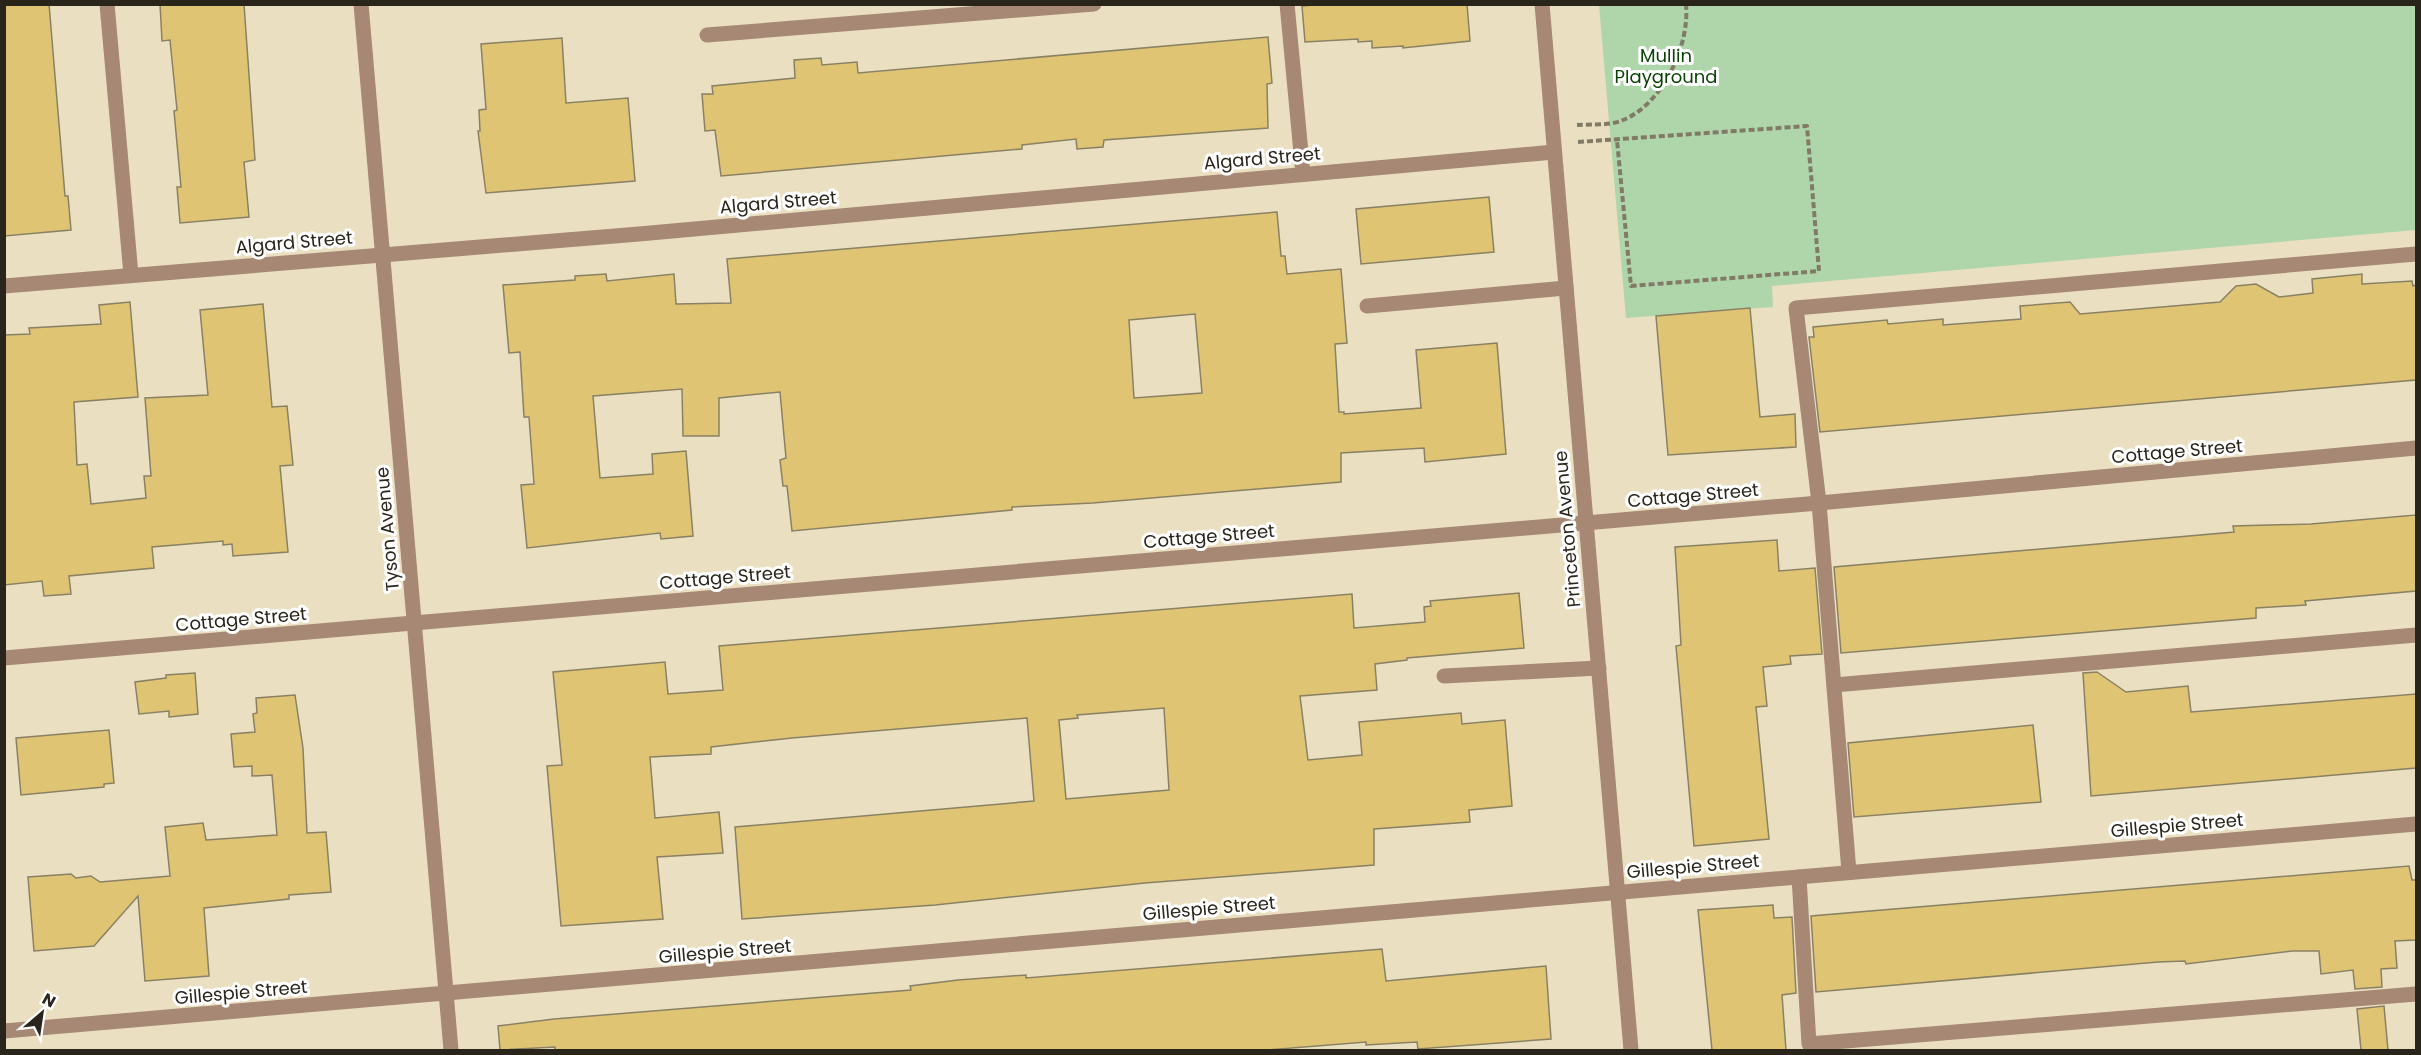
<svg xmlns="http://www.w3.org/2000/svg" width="2421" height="1055" viewBox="0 0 2421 1055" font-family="Poppins,sans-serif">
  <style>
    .green { fill: #afd5ab }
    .building { fill: #dfc474; stroke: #8a8165; stroke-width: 1.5; fill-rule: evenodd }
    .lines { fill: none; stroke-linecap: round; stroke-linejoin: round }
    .path { stroke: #817a66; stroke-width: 4; stroke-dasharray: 6 3; stroke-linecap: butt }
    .minor { stroke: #a68874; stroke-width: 15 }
    .labels { text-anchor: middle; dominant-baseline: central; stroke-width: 6; stroke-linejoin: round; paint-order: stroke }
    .park-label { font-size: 18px; fill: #084304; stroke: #fff }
    .street-label { font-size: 18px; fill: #29251a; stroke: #fff }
  </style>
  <rect width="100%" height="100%" fill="#eae0c1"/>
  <polygon class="green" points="1599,5 2416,5 2416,230 1772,286 1773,307 1626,318"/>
  <g class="building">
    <polygon points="4,4 49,4 65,196 68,196 71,230 4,236"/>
    <polygon points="160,4 244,4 255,160 244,162 249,217 180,223 177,187 181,187 174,111 177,110 170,40 162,41"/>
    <polygon points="1325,4 1467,4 1470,41 1403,48 1403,46 1372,48 1372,41 1358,42 1358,39 1305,42 1302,6"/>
    <polygon points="1268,37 1272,83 1267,84 1268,128 1104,140 1103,147 1077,149 1076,139 1022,145 1022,149 721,176 715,130 705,131 702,94 713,94 712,86 795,78 794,60 821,58 822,65 857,62 858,73"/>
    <polygon points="562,38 566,103 628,98 635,181 486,193 478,131 480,131 479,110 486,109 481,44"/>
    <polygon points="1489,197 1494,252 1361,264 1356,209"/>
    <path d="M1277,212L1281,256H1285L1287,274L1341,269L1347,343L1335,344L1339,412H1344V414L1421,408L1416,350L1497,343L1506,454L1425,462L1424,448L1341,453V482L1093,503L1012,507V510L792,531L787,486H783L780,460L786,458L780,392L719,398V436H683L682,389L593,396L600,478L653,474L652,454L686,451L693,536L661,539L660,533L527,548L521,485L534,484L529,417H524L520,352L509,353L503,285L575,280V276L606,274L607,281L674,274L676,304L731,303L727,259ZM1195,314L1202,393L1134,398L1129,320Z"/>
    <polygon points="2362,274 2362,284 2412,281 2413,286 2416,285 2416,380 1820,432 1809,337 1814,337 1813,327 1887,320 1888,324 1943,319 1943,325 2021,319 2020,306 2070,302 2080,314 2220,302 2236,286 2256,284 2279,297 2313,293 2312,279"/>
    <polygon points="130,302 138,397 74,402 77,465 87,464 91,504 146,498 144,476 151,476 145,398 208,395 200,310 263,304 272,407 287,406 293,465 280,466 288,552 233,556 232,544 223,545 223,541 152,547 154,568 69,576 71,594 44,596 42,581 4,585 4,335 30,334 29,328 101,324 99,305"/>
    <polygon points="1750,308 1760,417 1795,414 1796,447 1668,455 1656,316"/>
    <polygon points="2416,515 2416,591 2305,601 2306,605 2256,608 2256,618 1841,653 1834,567 2234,532 2233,526 2311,524"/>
    <polygon points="1777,540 1779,571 1815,568 1822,654 1790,656 1791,664 1763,667 1767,706 1756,707 1769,839 1694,846 1676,646 1681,645 1675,547"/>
    <path d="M1519,593L1524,648L1407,658V660L1375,664L1377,690L1300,696L1308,760L1362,755L1359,722L1461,713L1462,724L1505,720L1512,806L1469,810L1470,822L1374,829V865L1145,883L935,905L742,919L735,827L1034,801L1027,718L792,738L711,747V754L650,757L655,818L719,812L723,853L657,857L663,919L561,926L547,766L562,765L553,672L665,662L668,694L723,690L719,646L1352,594L1354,628L1425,622L1424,607L1431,606L1430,601ZM1164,708L1169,790L1066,799L1059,720L1078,718L1077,715Z"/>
    <polygon points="2097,672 2126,692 2188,686 2191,712 2416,694 2416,768 2091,796 2083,673"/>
    <polygon points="195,673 198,714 169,717 169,711 139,714 135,682 166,678 166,675"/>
    <polygon points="295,695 303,748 307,833 326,832 331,892 289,895 289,899 204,908 209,976 145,981 138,896 94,946 34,951 28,877 71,874 76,878 91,876 100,882 170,876 165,827 203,823 206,840 277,835 272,775 252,776 252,766 234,767 231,734 255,732 253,714 257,713 256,698"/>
    <polygon points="2033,725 2041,802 1854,817 1848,743"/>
    <polygon points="109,730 114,783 104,784 104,787 21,795 16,738"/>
    <polygon points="2409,866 2412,880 2416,880 2416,940 2395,941 2397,968 2381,969 2382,987 2355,989 2353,970 2321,974 2319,951 2292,951 2186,964 2185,961 2158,962 1816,992 1811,916"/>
    <polygon points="1773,905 1774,918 1792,917 1796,993 1782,995 1786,1050 1712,1050 1698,910"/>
    <polygon points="1382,949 1386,981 1546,966 1551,1039 1418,1049 1417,1042 1366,1045 1366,1042 1268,1050 555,1050 555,1047 500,1050 498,1026 554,1019 911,990 910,986 958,980 1026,975 1026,978"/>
    <polygon points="2384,1006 2388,1050 2361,1050 2357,1009"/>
  </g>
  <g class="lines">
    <g class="path">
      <path d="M1577,125C1590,124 1611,126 1623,120C1663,104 1690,45 1686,4"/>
      <polyline points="1578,142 1807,126 1819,271 1631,286 1617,140"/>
    </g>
    <g class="minor">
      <polyline points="107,4 131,275"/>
      <polyline points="361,4 451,1050"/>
      <polyline points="1287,4 1303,174"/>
      <polyline points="1542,4 1631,1050"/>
      <polyline points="707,35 1094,4"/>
      <polyline points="4,286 639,234 1554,152"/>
      <polyline points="1367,306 1566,288"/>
      <polyline points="4,658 1819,503 2416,448"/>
      <polyline points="1444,676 1599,668"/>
      <polyline points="1834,685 2416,635"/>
      <polyline points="1849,872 1819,503 1796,308 2416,254"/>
      <polyline points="1799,877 1809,1044 2416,994"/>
      <polyline points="4,1031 2416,824"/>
    </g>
  </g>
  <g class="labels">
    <g class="park-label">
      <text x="1666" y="55">Mullin<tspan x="1666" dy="21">Playground</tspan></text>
    </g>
    <g class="street-label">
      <text transform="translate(1262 158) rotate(-5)">Algard Street</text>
      <text transform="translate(778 202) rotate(-5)">Algard Street</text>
      <text transform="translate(294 242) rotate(-5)">Algard Street</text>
      <text transform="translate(2177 451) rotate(-5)">Cottage Street</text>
      <text transform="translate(1693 495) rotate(-5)">Cottage Street</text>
      <text transform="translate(387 529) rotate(-95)">Tyson Avenue</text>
      <text transform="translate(1567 529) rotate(-95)">Princeton Avenue</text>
      <text transform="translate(1209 536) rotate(-5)">Cottage Street</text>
      <text transform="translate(725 577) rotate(-5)">Cottage Street</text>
      <text transform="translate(241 619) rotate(-5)">Cottage Street</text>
      <text transform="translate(2177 825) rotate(-5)">Gillespie Street</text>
      <text transform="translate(1693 866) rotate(-5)">Gillespie Street</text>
      <text transform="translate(1209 908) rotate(-5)">Gillespie Street</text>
      <text transform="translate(725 951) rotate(-5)">Gillespie Street</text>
      <text transform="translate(241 992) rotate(-5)">Gillespie Street</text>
    </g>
  </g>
  <rect width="2421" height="1055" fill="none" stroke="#29251a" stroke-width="12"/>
  <g transform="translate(42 1013) rotate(29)" stroke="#ffffff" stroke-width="4.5" paint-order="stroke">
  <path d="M0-4.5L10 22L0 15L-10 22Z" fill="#29251a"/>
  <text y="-9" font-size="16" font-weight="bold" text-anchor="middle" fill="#29251a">N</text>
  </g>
</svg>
